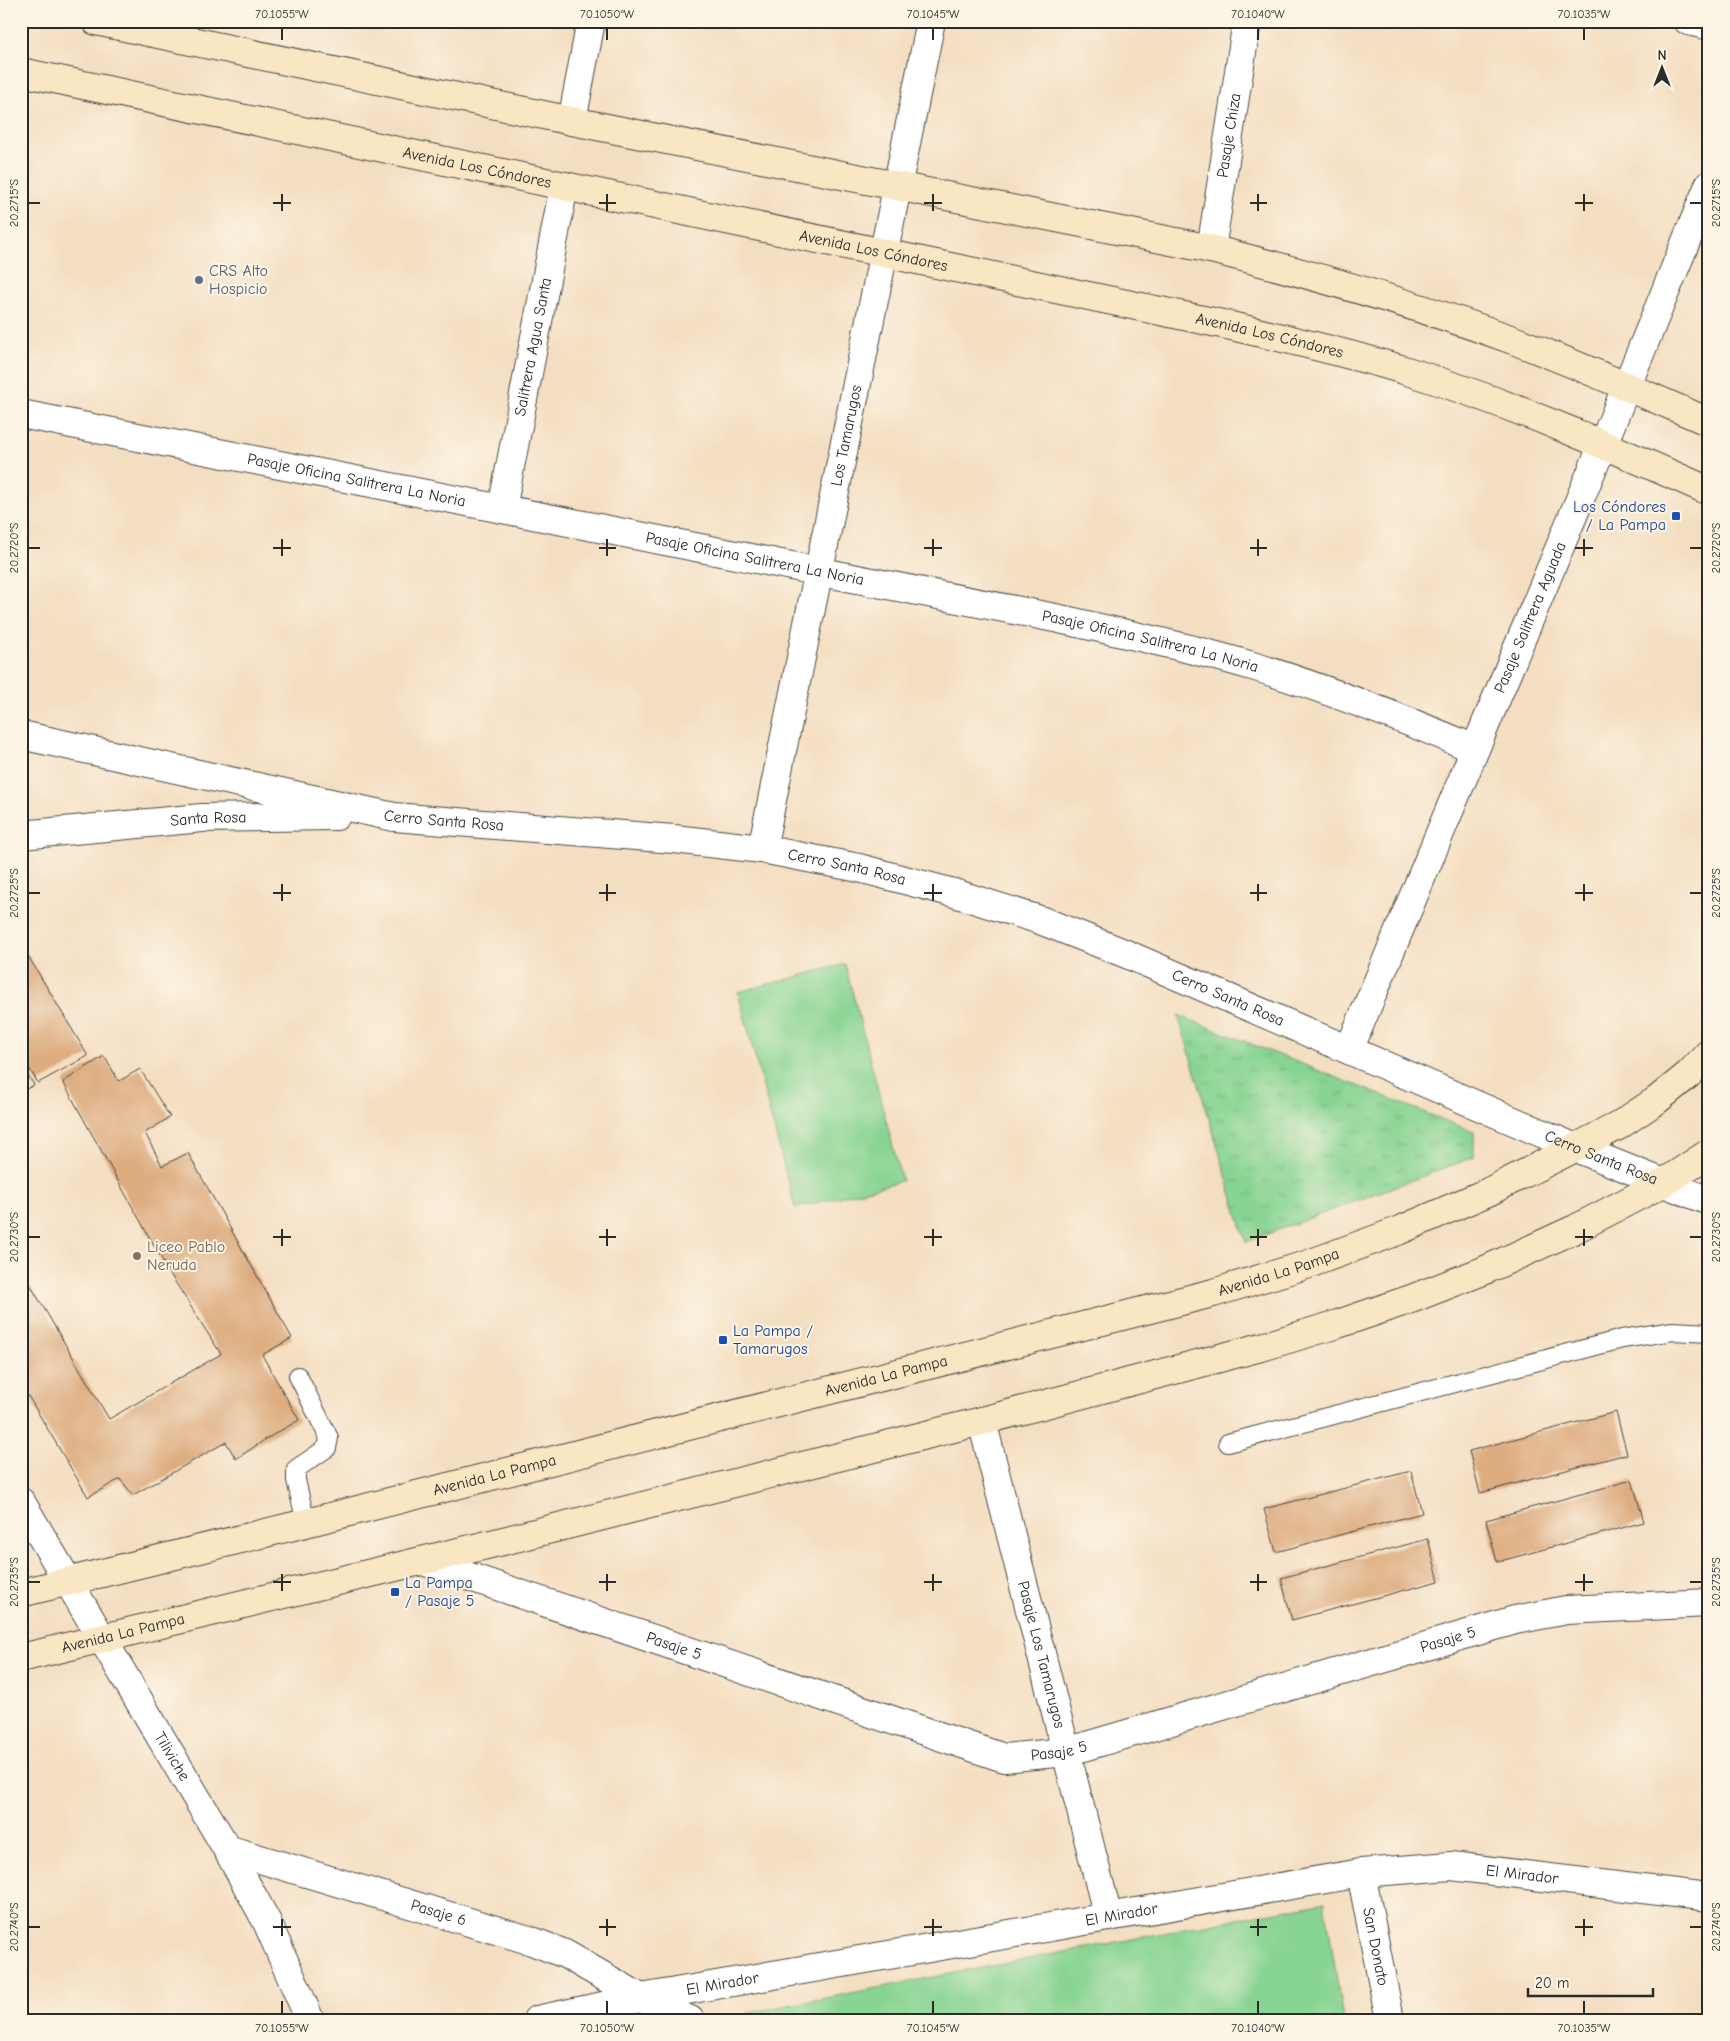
<svg xmlns="http://www.w3.org/2000/svg" width="1730" height="2041" viewBox="0 0 1730 2041" font-family="'Comic Neue',sans-serif">
  <style>
    .grass { fill: url(#grass-tufts); stroke: #5a805e }
    .park { fill: #88d492; stroke: #5a805e }
    .building { fill: #ddac7f }
    .lines { fill: none; stroke-linecap: round; stroke-linejoin: round }
    .lane-casing { stroke: #494642; stroke-width: 20 }
    .street-casing { stroke: #494642; stroke-width: 30 }
    .secondary-casing { stroke: #494642; stroke-width: 30 }
    .lane { stroke: #fff; stroke-width: 18 }
    .street { stroke: #fff; stroke-width: 28 }
    .secondary { stroke: #f9e7c3; stroke-width: 28 }
    .ticks { fill: none; stroke: #2b2b2b; stroke-width: 2 }
    .service-dot { fill: #5c6f8a; stroke: #fcf5e5; stroke-width: 2 }
    .transit-dot { fill: #1a4fb4; stroke: #fcf5e5; stroke-width: 2 }
    .education-dot { fill: #8d6e63; stroke: #fcf5e5; stroke-width: 2 }
    .labels { text-anchor: middle; dominant-baseline: central; stroke-width: 4; stroke-linejoin: round; paint-order: stroke }
    .street-label { font-size: 16px; fill: #2b2b2b; stroke: #fcf5e5 }
    .service-label { font-size: 16px; fill: #4e5e75; stroke: #fcf5e5; text-anchor: start }
    .transit-label { font-size: 16px; fill: #164399; stroke: #fcf5e5; text-anchor: start }
    .education-label { font-size: 16px; fill: #785e54; stroke: #fcf5e5; text-anchor: start }
    .neatline { fill: none; stroke: #2b2b2b; stroke-width: 2 }
    .ticks-label { font-size: 12px; text-anchor: middle; fill: #2b2b2b }
  </style>
  <defs>
    <pattern id="grass-tufts" width="24" height="20" patternUnits="userSpaceOnUse" patternTransform="scale(1.25)"><rect width="24" height="20" fill="#88d492"/><path d="M3 7l-1-3M5 7V3M7 7l1-3M15 17l-1-3M17 17v-4M19 17l1-3" fill="none" stroke="#76b67e"/></pattern>
  </defs>
  <rect width="100%" height="100%" fill="#fcf5e5"/>
  <filter id="ink" filterUnits="userSpaceOnUse"><feTurbulence type="fractalNoise" baseFrequency=".02" numOctaves="2"/><feDisplacementMap in="SourceGraphic" scale="10" xChannelSelector="R" yChannelSelector="G"/><feConvolveMatrix kernelMatrix="1 2 1 2 8 2 1 2 1" color-interpolation-filters="sRGB"/></filter>
  <filter id="wash" filterUnits="userSpaceOnUse"><feTurbulence type="fractalNoise" baseFrequency=".0096" numOctaves="4" result="noise"/><feDisplacementMap in="SourceGraphic" scale="20" xChannelSelector="R" yChannelSelector="G"/><feGaussianBlur stdDeviation="1.12" result="paint"/><feColorMatrix in="noise" values="0 0 0 0 0 0 0 0 0 0 0 0 0 0 0 0 0 1.4 0 .05"/><feComposite in="paint" operator="in"/></filter>
  <g filter="url(#wash)">
    <rect width="100%" height="100%" fill="#f4dec1"/>
    <polygon class="grass" points="1178,1015 1474,1132 1474,1157 1246,1242"/>
    <g class="park">
      <polygon points="845,964 902,1181 795,1208 738,992"/>
      <polygon points="1325,1902 1343,2020 771,2020 747,2013"/>
    </g>
    <g id="blocks">
      <g class="building">
        <polygon points="21,944 88,1056 38,1083 21,1055"/>
        <polygon points="104,1056 119,1081 140,1069 170,1117 145,1133 162,1166 188,1153 292,1338 262,1355 299,1420 266,1439 236,1459 226,1442 133,1495 120,1479 88,1497 21,1384 21,1269 109,1419 221,1354 167,1269 63,1082"/>
        <polygon points="21,1064 34,1085 21,1092"/>
        <polygon points="1616,1412 1627,1454 1480,1493 1469,1451"/>
        <polygon points="1411,1471 1422,1513 1276,1552 1264,1509"/>
        <polygon points="1632,1480 1644,1522 1497,1562 1486,1520"/>
        <polygon points="1428,1539 1439,1581 1292,1620 1281,1578"/>
      </g>
    </g>
  </g>
  <g filter="url(#ink)">
    <use href="#blocks" fill-opacity="0" stroke="#494642" stroke-width="1"/>
    <g class="lines">
      <g class="lane-casing">
        <g id="lane">
          <polyline points="298,1376 329,1438 327,1448 296,1469 296,1480 306,1523"/>
          <polyline points="1228,1443 1622,1339 1673,1331 1709,1333"/>
        </g>
      </g>
      <g class="street-casing">
        <g id="street">
          <polyline points="1688,21 1709,26"/>
          <polyline points="572,121 591,21"/>
          <path id="s1" d="M1211,249L1247,21"/>
          <path id="s2" d="M21,414L1060,619C1126,634 1193,648 1259,668C1332,691 1404,719 1475,749"/>
          <path id="s3" d="M502,509L564,186"/>
          <path id="s4" d="M21,735L394,817L674,839L762,849L859,868L954,893L1040,920L1124,953L1576,1148L1709,1201"/>
          <path id="s5" d="M21,835L202,818L336,816"/>
          <path id="s6" d="M762,849L931,21"/>
          <path id="s7" d="M1349,1050L1603,444L1709,185"/>
          <path id="s8" d="M982,1421L1108,1917"/>
          <path id="s9" d="M21,1502L227,1849L267,1922L310,2020"/>
          <path id="s10" d="M423,1561L1004,1758L1066,1752L1515,1620L1566,1610L1709,1603"/>
          <path id="s11" d="M227,1849L532,1941L565,1954L641,1998L690,2020"/>
          <path id="s12" d="M1361,1873L1390,2020"/>
          <path id="s13" d="M537,2020L641,1998L1361,1873L1451,1866L1709,1897"/>
        </g>
      </g>
      <g class="secondary-casing">
        <g id="secondary">
          <path d="M96,21L572,121L1211,249C1313,275 1414,304 1513,340C1579,365 1644,394 1709,422"/>
          <path id="s14" d="M21,72L1227,325C1287,339 1348,353 1407,371C1510,403 1610,447 1709,491"/>
          <path id="s15" d="M21,1593L306,1523L1213,1293L1306,1265L1398,1231L1488,1192L1618,1126L1657,1100L1689,1074L1709,1053"/>
          <path id="s16" d="M21,1658L495,1543L982,1421L1265,1346L1338,1324L1411,1299L1483,1271L1575,1229L1665,1182L1709,1153"/>
        </g>
      </g>
      <use href="#lane" class="lane"/>
      <use href="#street" class="street"/>
      <use href="#secondary" class="secondary"/>
    </g>
  </g>
  <path class="ticks" d="M282,28V40M607,28V40M933,28V40M1258,28V40M1584,28V40M282,194V211M607,194V211M933,194V211M1258,194V211M1584,194V211M28,203H40M273,203H291M599,203H616M924,203H942M1250,203H1267M1575,203H1593M1690,203H1702M282,539V556M607,539V556M933,539V556M1258,539V556M1584,539V556M28,548H40M273,548H291M599,548H616M924,548H942M1250,548H1267M1575,548H1593M1690,548H1702M282,884V901M607,884V901M933,884V901M1258,884V901M1584,884V901M28,893H40M273,893H291M599,893H616M924,893H942M1250,893H1267M1575,893H1593M1690,893H1702M282,1229V1246M607,1229V1246M933,1229V1246M1258,1229V1246M1584,1229V1246M28,1237H40M273,1237H291M599,1237H616M924,1237H942M1250,1237H1267M1575,1237H1593M1690,1237H1702M282,1574V1591M607,1574V1591M933,1574V1591M1258,1574V1591M1584,1574V1591M28,1582H40M273,1582H291M599,1582H616M924,1582H942M1250,1582H1267M1575,1582H1593M1690,1582H1702M282,1919V1936M607,1919V1936M933,1919V1936M1258,1919V1936M1584,1919V1936M28,1927H40M273,1927H291M599,1927H616M924,1927H942M1250,1927H1267M1575,1927H1593M1690,1927H1702M282,2001V2014M607,2001V2014M933,2001V2014M1258,2001V2014M1584,2001V2014"/>
  <circle class="service-dot" cx="199" cy="280" r="5"/>
  <g class="transit-dot">
    <rect x="1671" y="511" width="10" height="10" rx="2.5"/>
    <rect x="718" y="1335" width="10" height="10" rx="2.5"/>
    <rect x="390" y="1587" width="10" height="10" rx="2.5"/>
  </g>
  <circle class="education-dot" cx="137" cy="1256" r="5"/>
  <g class="labels">
    <g class="street-label">
      <text stroke="none"><textPath href="#s1" startOffset="115">Pasaje Chiza</textPath></text>
      <text stroke="none"><textPath href="#s14" startOffset="466">Avenida Los Cóndores</textPath></text>
      <text stroke="none"><textPath href="#s14" startOffset="871">Avenida Los Cóndores</textPath></text>
      <text stroke="none"><textPath href="#s14" startOffset="1276">Avenida Los Cóndores</textPath></text>
      <text stroke="none"><textPath href="#s3" startOffset="165">Salitrera Agua Santa</textPath></text>
      <text stroke="none"><textPath href="#s6" startOffset="422">Los Tamarugos</textPath></text>
      <text stroke="none"><textPath href="#s2" startOffset="342">Pasaje Oficina Salitrera La Noria</textPath></text>
      <text stroke="none"><textPath href="#s2" startOffset="748">Pasaje Oficina Salitrera La Noria</textPath></text>
      <text stroke="none"><textPath href="#s7" startOffset="469">Pasaje Salitrera Aguada</textPath></text>
      <text stroke="none"><textPath href="#s2" startOffset="1152">Pasaje Oficina Salitrera La Noria</textPath></text>
      <text stroke="none"><textPath href="#s5" startOffset="188">Santa Rosa</textPath></text>
      <text stroke="none"><textPath href="#s4" startOffset="432">Cerro Santa Rosa</textPath></text>
      <text stroke="none"><textPath href="#s4" startOffset="838">Cerro Santa Rosa</textPath></text>
      <text stroke="none"><textPath href="#s4" startOffset="1242">Cerro Santa Rosa</textPath></text>
      <text stroke="none"><textPath href="#s4" startOffset="1648">Cerro Santa Rosa</textPath></text>
      <text stroke="none"><textPath href="#s15" startOffset="1298">Avenida La Pampa</textPath></text>
      <text stroke="none"><textPath href="#s15" startOffset="892">Avenida La Pampa</textPath></text>
      <text stroke="none"><textPath href="#s15" startOffset="488">Avenida La Pampa</textPath></text>
      <text stroke="none"><textPath href="#s16" startOffset="105">Avenida La Pampa</textPath></text>
      <text stroke="none"><textPath href="#s10" startOffset="1074">Pasaje 5</textPath></text>
      <text stroke="none"><textPath href="#s10" startOffset="265">Pasaje 5</textPath></text>
      <text stroke="none"><textPath href="#s8" startOffset="241">Pasaje Los Tamarugos</textPath></text>
      <text stroke="none"><textPath href="#s10" startOffset="669">Pasaje 5</textPath></text>
      <text stroke="none"><textPath href="#s9" startOffset="296">Tiliviche</textPath></text>
      <text stroke="none"><textPath href="#s13" startOffset="999">El Mirador</textPath></text>
      <text stroke="none"><textPath href="#s11" startOffset="221">Pasaje 6</textPath></text>
      <text stroke="none"><textPath href="#s13" startOffset="594">El Mirador</textPath></text>
      <text stroke="none"><textPath href="#s12" startOffset="75">San Donato</textPath></text>
      <text stroke="none"><textPath href="#s13" startOffset="189">El Mirador</textPath></text>
    </g>
    <g class="service-label">
      <text x="209" y="271">CRS Alto<tspan x="209" dy="18">Hospicio</tspan></text>
    </g>
    <g class="transit-label">
      <text x="1666" y="507" text-anchor="end">Los Cóndores<tspan x="1666" dy="18">/ La Pampa</tspan></text>
      <text x="733" y="1331">La Pampa /<tspan x="733" dy="18">Tamarugos</tspan></text>
      <text x="405" y="1583">La Pampa<tspan x="405" dy="18">/ Pasaje 5</tspan></text>
    </g>
    <g class="education-label">
      <text x="147" y="1247">Liceo Pablo<tspan x="147" dy="18">Neruda</tspan></text>
    </g>
  </g>
  <rect width="1730" height="2041" fill="none" stroke="#fcf5e5" stroke-width="55"/>
  <g transform="translate(1662 68)" stroke="#fcf5e5" stroke-width="4" paint-order="stroke">
  <path d="M0-4L9 19L0 12L-9 19Z" fill="#2b2b2b"/>
  <text y="-8" font-size="14" font-weight="bold" text-anchor="middle" fill="#2b2b2b">N</text>
  </g>
  <path d="M1528 1988v8h125v-8" fill="none" stroke="#2b2b2b" stroke-width="2.5"/>
  <text x="1535" y="1988" font-size="15" fill="#2b2b2b" stroke="#fcf5e5" stroke-width="4" paint-order="stroke">20 m</text>
  <rect x="28" y="28" width="1674" height="1986" class="neatline"/>
  <g class="ticks-label">
    <text x="282" y="18">70.1055°W</text>
    <text x="607" y="18">70.1050°W</text>
    <text x="933" y="18">70.1045°W</text>
    <text x="1258" y="18">70.1040°W</text>
    <text x="1584" y="18">70.1035°W</text>
    <text transform="translate(14 203) rotate(-90)" y="4">20.2715°S</text>
    <text transform="translate(1716 203) rotate(-90)" y="4">20.2715°S</text>
    <text transform="translate(14 548) rotate(-90)" y="4">20.2720°S</text>
    <text transform="translate(1716 548) rotate(-90)" y="4">20.2720°S</text>
    <text transform="translate(14 893) rotate(-90)" y="4">20.2725°S</text>
    <text transform="translate(1716 893) rotate(-90)" y="4">20.2725°S</text>
    <text transform="translate(14 1237) rotate(-90)" y="4">20.2730°S</text>
    <text transform="translate(1716 1237) rotate(-90)" y="4">20.2730°S</text>
    <text transform="translate(14 1582) rotate(-90)" y="4">20.2735°S</text>
    <text transform="translate(1716 1582) rotate(-90)" y="4">20.2735°S</text>
    <text transform="translate(14 1927) rotate(-90)" y="4">20.2740°S</text>
    <text transform="translate(1716 1927) rotate(-90)" y="4">20.2740°S</text>
    <text x="282" y="2032">70.1055°W</text>
    <text x="607" y="2032">70.1050°W</text>
    <text x="933" y="2032">70.1045°W</text>
    <text x="1258" y="2032">70.1040°W</text>
    <text x="1584" y="2032">70.1035°W</text>
  </g>
</svg>
